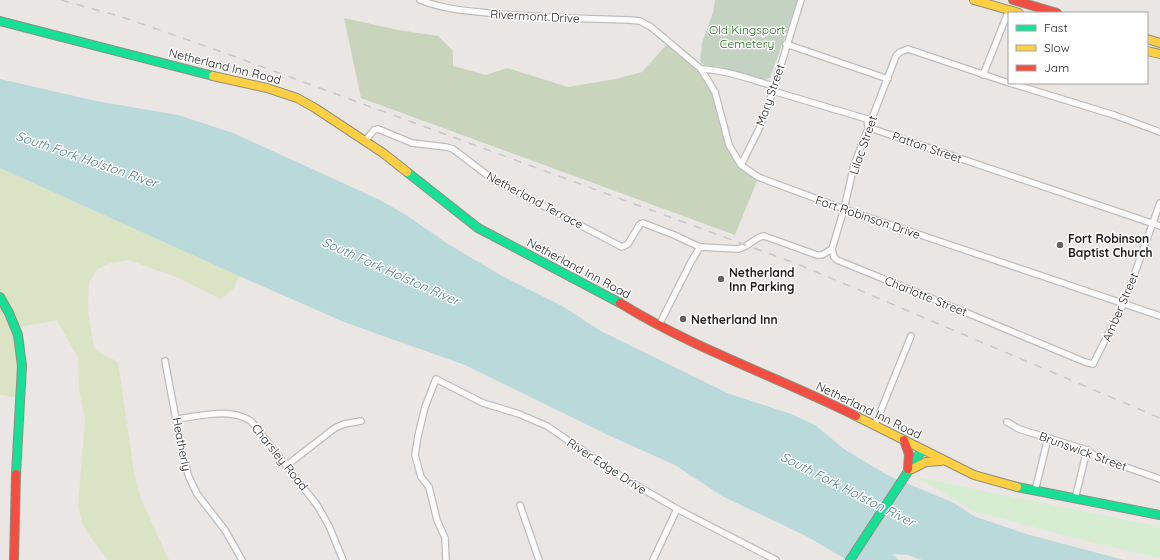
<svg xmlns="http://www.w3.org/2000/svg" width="1160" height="560" viewBox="0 0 1160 560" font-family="Quicksand,sans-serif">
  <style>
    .grass { fill: #dbe3c5 }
    .forest { fill: #c9d4bc }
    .cemetery { fill: #c4d2c1 }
    .park { fill: #d6edd1 }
    .water { fill: #bad9da }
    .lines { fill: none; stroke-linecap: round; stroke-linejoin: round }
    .street-casing { stroke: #bfbdbc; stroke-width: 8 }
    .fast-casing { stroke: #918f7e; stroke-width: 10 }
    .slow-casing { stroke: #918f7e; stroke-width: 10 }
    .jam-casing { stroke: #918f7e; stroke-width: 10 }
    .street { stroke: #fcfbfb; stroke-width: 5.5 }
    .fast { stroke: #16e098; stroke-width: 8 }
    .slow { stroke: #ffcf43; stroke-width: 8 }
    .jam { stroke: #f24e42; stroke-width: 8 }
    .rail { stroke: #c9c8c8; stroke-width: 1.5; stroke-dasharray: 8 8; stroke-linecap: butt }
    .poi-dot { fill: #636261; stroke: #fff; stroke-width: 1.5 }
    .labels { text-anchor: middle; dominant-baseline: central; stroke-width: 3; stroke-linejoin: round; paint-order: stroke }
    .street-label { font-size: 12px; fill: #1b1b1b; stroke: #fff }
    .park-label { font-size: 12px; fill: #1f6b17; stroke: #fff }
    .poi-label { font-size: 12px; font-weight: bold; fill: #1b1b1b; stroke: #fff; text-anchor: start }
    .water-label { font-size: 13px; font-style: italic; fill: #4c7b91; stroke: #fff }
  </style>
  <rect width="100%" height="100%" fill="#e9e6e4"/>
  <path class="grass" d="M0,168L239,276L234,288L221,299L176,277L129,260L111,263L97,269L89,282L88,312L94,347L99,352L118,362L134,473L141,499L169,560H108L89,535L82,523L78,507L85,419L79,390L78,358L57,320L20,327C24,351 28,373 24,398L0,395Z"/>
  <polygon class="forest" points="344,18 398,30 438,36 453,51 453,66 486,75 507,68 568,87 616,79 642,72 669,42 701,69 709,81 729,145 741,165 757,181 735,235 361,98"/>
  <polygon class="cemetery" points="715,0 798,0 770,78 764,80 721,67 704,65 700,61 702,43 713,12"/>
  <polygon class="park" points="916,477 1160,527 1160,558 1082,540 974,511"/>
  <polygon class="water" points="0,79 96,101 178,115 233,133 380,200 406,215 448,244 504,277 562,306 601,331 727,393 791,414 815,425 844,449 889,476 952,502 976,517 1026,534 1124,560 922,560 908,555 892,554 899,560 847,560 806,536 722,496 675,465 610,436 465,365 344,322 239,276 0,168"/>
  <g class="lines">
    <g class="street-casing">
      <g id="street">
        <path d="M420,0C445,10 471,11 498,14C541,17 585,19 629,20L640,21L651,27L701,69L715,92L729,145L741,165L758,177L844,209L1160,316"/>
        <polyline points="786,44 888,79"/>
        <path d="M701,69C725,70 747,78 770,85L773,91L867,119L868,127L876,130L1160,226"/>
        <polyline points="983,75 1009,10"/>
        <polyline points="1010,83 1114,115 1160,132"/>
        <polyline points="365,141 374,130 378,129 412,143 446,147 453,149 495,181 622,247 628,244 640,224 643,223 674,235 700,247"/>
        <polyline points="741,165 759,129 773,91 801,0"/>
        <polyline points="832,249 844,209 854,165 896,56 900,52 908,49 1009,83"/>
        <path d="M659,325L691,262L700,247L738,249C749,247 753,238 764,236L817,255H822L832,249L834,257L837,260L960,310L1085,362L1093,364L1124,303L1160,203"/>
        <polyline points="165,361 183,457 189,477 197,494 225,530 242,560"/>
        <path d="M177,419C200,416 230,407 251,421L317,505L329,526L343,560"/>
        <polyline points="1007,422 1019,429 1087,450 1097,457 1160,479"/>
        <polyline points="875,425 911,336"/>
        <polyline points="287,465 335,428 344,424 361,421"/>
        <polyline points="1035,491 1048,438"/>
        <polyline points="1075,499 1087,450"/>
        <polyline points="520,505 539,560"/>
        <polyline points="446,560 445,538 437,520 429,487 421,477 415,455 418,436 425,407 436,379 483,403 519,414 547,426 617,474 677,509 776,560"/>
        <polyline points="653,560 677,509"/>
      </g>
    </g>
    <g class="fast-casing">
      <g id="fast">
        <polyline points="0,21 213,76"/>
        <polyline points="407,172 478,228 620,303"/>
        <polyline points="0,297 9,313 18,335 22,366 16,474"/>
        <polyline points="1017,487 1160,515"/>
        <polyline points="850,560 922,450"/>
      </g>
    </g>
    <g class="slow-casing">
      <g id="slow">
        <polyline points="974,0 1019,13"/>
        <polyline points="1147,39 1160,43"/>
        <polyline points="1147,51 1160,54"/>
        <polyline points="213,76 267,88 297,98 315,108 383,153 407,172"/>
        <polyline points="856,416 974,475 1017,487"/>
        <polyline points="912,469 926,462 941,461"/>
      </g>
    </g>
    <g class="jam-casing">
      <g id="jam">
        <polyline points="1013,0 1057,13"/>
        <path d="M620,303C694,349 778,377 856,416"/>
        <polyline points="904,440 909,454 908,469"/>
        <polyline points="14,560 16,474"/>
      </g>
    </g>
    <use href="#street" class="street"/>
    <use href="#fast" class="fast"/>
    <use href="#slow" class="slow"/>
    <use href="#jam" class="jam"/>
    <polyline class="rail" points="61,0 122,17 214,49 800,265 1160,418"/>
  </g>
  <g class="poi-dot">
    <circle cx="1060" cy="245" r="4"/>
    <circle cx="721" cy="279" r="4"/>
    <circle cx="683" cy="319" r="4"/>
  </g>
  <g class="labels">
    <g class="street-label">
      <text transform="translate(535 16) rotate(3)">Rivermont Drive</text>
      <text transform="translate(225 66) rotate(14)">Netherland Inn Road</text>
      <text transform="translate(770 95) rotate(-71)">Mary Street</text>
      <text transform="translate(863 145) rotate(-71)">Lilac Street</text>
      <text transform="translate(927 147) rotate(19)">Patton Street</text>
      <text transform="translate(535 200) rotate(28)">Netherland Terrace</text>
      <text transform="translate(868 217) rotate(19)">Fort Robinson Drive</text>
      <text transform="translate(579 268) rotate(28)">Netherland Inn Road</text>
      <text transform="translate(926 296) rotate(22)">Charlotte Street</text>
      <text transform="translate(1120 307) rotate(-67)">Amber Street</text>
      <text transform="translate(869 410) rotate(26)">Netherland Inn Road</text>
      <text transform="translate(182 444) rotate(79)">Heatherly</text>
      <text transform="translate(1083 451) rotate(20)">Brunswick Street</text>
      <text transform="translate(280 457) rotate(51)">Charsley Road</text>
      <text transform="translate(607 466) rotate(33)">River Edge Drive</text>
    </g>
    <g class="park-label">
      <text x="747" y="29">Old Kingsport<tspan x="747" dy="14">Cemetery</tspan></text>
    </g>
    <g class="poi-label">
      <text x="1068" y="238">Fort Robinson<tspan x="1068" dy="14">Baptist Church</tspan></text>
      <text x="729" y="272">Netherland<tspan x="729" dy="14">Inn Parking</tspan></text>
      <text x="691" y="319">Netherland Inn</text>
    </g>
    <g class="water-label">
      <text transform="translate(87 159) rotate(19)">South Fork Holston River</text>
      <text transform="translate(391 271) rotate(24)">South Fork Holston River</text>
      <text transform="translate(848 489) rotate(27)">South Fork Holston River</text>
    </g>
  </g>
  <rect x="1008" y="12" width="140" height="72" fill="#ffffff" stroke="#a4a4a4"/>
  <rect x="1016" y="25" width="20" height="6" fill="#16e098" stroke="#a4a4a4"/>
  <text x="1044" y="32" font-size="12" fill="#1b1b1b">Fast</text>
  <rect x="1016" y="45" width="20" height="6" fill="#ffcf43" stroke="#a4a4a4"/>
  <text x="1044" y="52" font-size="12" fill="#1b1b1b">Slow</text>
  <rect x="1016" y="65" width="20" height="6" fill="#f24e42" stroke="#a4a4a4"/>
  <text x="1044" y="72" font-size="12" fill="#1b1b1b">Jam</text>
</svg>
